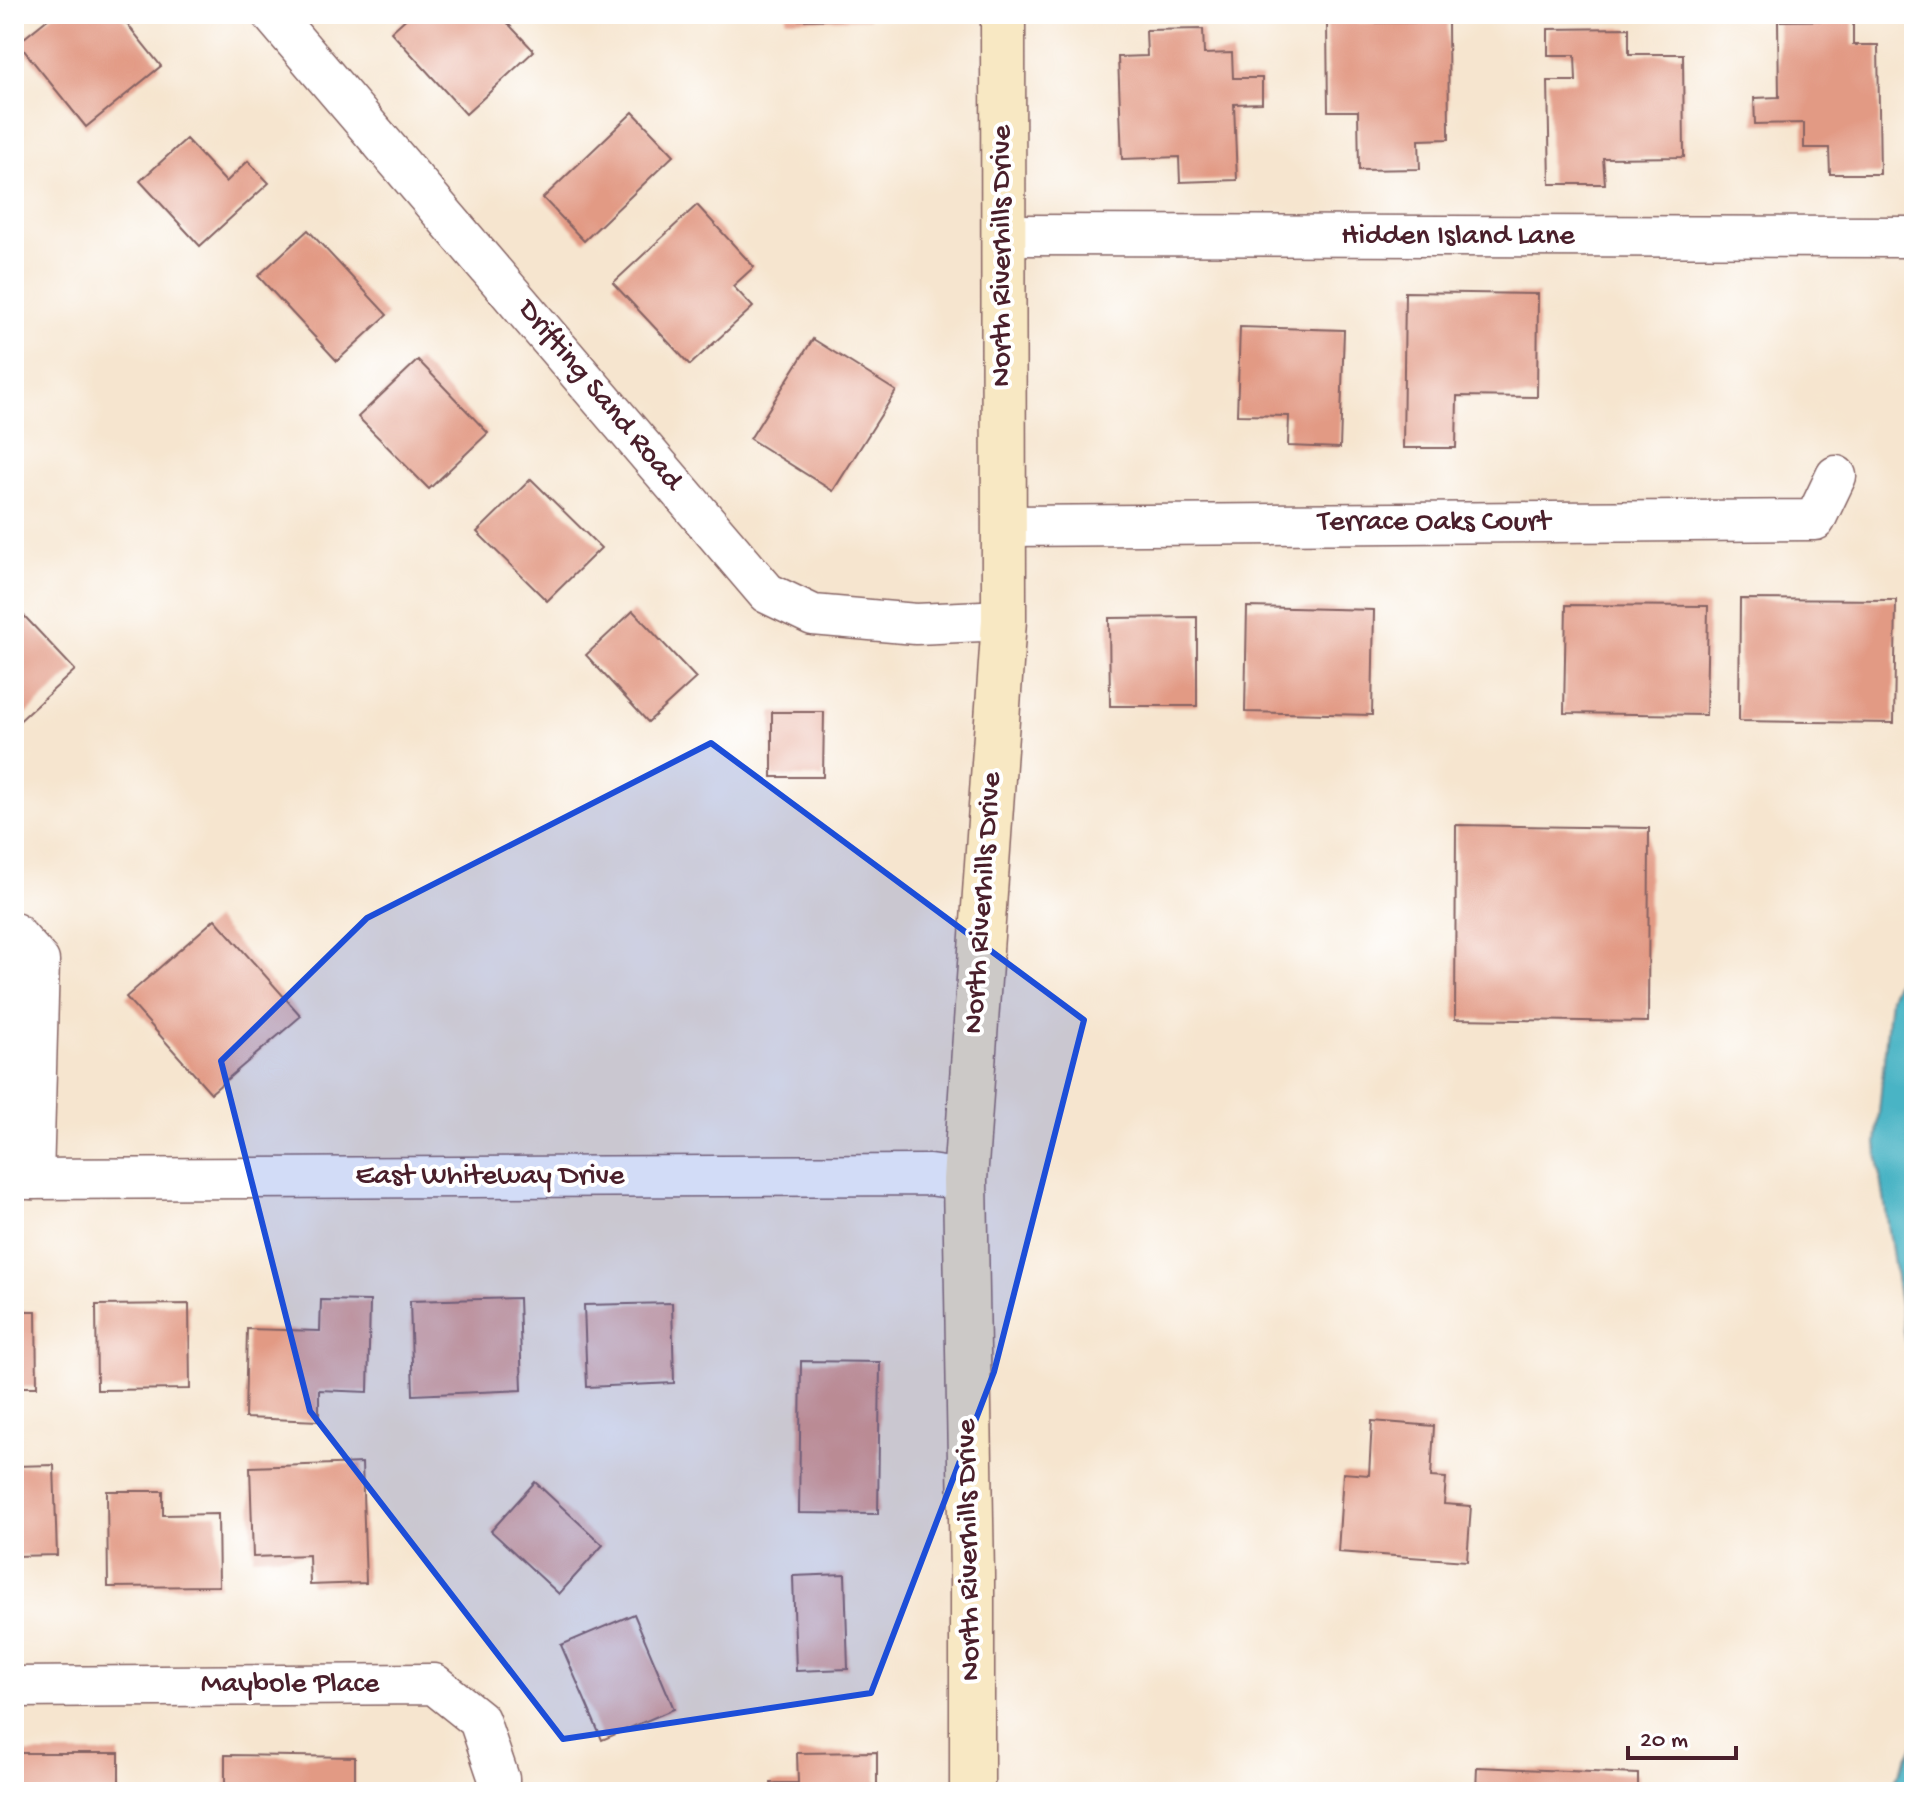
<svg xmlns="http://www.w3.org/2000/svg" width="1928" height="1806" viewBox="0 0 1928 1806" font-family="'Gochi Hand',sans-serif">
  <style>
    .water { fill: #48b4c5; stroke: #496a78; stroke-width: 2 }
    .building { fill: #e29a84 }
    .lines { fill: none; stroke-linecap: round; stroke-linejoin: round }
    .street-casing { stroke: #866464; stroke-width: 43 }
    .secondary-casing { stroke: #866464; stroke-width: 47 }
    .street { stroke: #fff; stroke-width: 40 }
    .secondary { stroke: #f8e8c3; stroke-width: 44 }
    .marked { fill: #1d4ed8; fill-opacity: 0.2; stroke: #1d4ed8; stroke-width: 6; stroke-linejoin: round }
    .labels { text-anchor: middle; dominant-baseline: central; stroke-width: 8; stroke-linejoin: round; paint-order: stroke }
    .street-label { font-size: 30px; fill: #4a1f2b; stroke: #fff }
  </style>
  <rect width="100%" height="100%" fill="#fff"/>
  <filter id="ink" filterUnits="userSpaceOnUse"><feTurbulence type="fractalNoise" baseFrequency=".0125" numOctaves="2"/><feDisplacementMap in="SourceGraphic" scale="16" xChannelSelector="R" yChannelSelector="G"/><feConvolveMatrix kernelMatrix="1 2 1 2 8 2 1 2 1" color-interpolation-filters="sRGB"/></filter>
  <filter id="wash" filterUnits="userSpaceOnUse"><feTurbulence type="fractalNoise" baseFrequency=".006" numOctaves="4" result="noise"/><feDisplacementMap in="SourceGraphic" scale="32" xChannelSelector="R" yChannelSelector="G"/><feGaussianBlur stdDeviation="1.8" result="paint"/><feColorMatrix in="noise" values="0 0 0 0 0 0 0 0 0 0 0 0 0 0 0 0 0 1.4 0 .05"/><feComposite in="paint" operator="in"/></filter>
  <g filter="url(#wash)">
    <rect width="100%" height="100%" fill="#f6e5cf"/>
    <g class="water">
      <polygon points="1914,941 1914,1398 1876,1144 1890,997"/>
      <polygon points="1914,1744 1914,1792 1889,1792"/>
    </g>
    <g id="blocks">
      <g class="building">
        <polygon points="54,14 119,14 161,66 86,127 18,43"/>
        <polygon points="411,14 499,14 534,51 466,114 391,32"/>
        <polygon points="786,14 869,14 869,19 786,20"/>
        <polygon points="1853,20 1853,45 1878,45 1880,174 1830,174 1829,148 1804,148 1804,123 1755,124 1754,98 1779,97 1778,21"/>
        <polygon points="1448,22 1449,139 1419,140 1420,169 1359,170 1358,111 1328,111 1327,23"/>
        <polygon points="1629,28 1629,54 1683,54 1684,157 1603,158 1605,184 1550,184 1548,81 1576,81 1575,55 1548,55 1548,29"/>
        <polygon points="1203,29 1204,54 1232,53 1233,78 1262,78 1262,103 1234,104 1237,180 1180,182 1179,157 1122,159 1118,57 1147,56 1146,30"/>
        <polygon points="633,112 674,155 584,241 543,198"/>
        <polygon points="186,139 226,182 248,161 269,183 200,246 140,181"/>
        <polygon points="697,205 754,267 733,286 753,307 690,365 613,283"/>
        <polygon points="308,230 387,315 337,361 258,276"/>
        <polygon points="1405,292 1538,294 1537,397 1457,396 1456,448 1403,448"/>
        <polygon points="1240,327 1344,330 1340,448 1288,446 1289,416 1237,415"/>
        <polygon points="813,339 896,391 833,491 750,439"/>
        <polygon points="418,360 488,433 429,489 358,417"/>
        <polygon points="531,479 601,548 547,601 477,532"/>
        <polygon points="1740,599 1896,600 1894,723 1739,721"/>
        <polygon points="14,605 75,670 14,726"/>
        <polygon points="1566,605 1708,606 1706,715 1564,713"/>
        <polygon points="1247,607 1374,610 1372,715 1245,712"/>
        <polygon points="633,611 696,678 648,722 586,655"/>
        <polygon points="1197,617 1197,706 1110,706 1109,618"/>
        <polygon points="772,712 824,712 823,777 772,777"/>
        <polygon points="1456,825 1649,828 1648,1022 1455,1019"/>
        <polygon points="215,919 301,1016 211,1093 126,997"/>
        <polygon points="519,1298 522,1390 413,1395 410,1301"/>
        <polygon points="321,1300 370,1301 368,1392 319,1390 319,1421 245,1418 247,1329 320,1331"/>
        <polygon points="672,1303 674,1383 587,1387 584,1305"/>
        <polygon points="189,1304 190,1389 97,1390 96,1305"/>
        <polygon points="14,1311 36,1311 37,1387 14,1387"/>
        <polygon points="801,1361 880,1362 878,1514 799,1513"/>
        <polygon points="1372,1421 1434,1426 1431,1477 1446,1478 1444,1504 1471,1506 1467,1561 1338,1552 1343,1473 1369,1475"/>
        <polygon points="362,1463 366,1583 310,1585 309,1555 253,1557 250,1467"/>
        <polygon points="54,1465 57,1555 14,1556 14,1466"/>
        <polygon points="535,1482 603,1545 559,1594 491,1531"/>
        <polygon points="107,1491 163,1491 163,1515 218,1514 219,1586 108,1587"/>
        <polygon points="845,1574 848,1669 796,1671 793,1576"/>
        <polygon points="634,1614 674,1709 602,1740 561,1645"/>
        <polygon points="877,1752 877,1792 771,1792 771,1783 798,1783 797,1753"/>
        <rect x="14" y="1753" width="105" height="39"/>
        <polygon points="225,1755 355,1757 355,1792 225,1792"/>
        <polygon points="1477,1767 1638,1774 1638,1792 1476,1792"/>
      </g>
    </g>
  </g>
  <g filter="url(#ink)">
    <use href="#blocks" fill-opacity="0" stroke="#866464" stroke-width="2"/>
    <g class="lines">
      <g class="street-casing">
        <g id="street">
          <polyline points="272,14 767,593 813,615 916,624 1004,620"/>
          <polyline points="1003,235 1914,237"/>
          <polyline points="1005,526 1815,520 1836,476"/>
          <polyline points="14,933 39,961 33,1179"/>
          <polyline points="14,1179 929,1175 965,1180"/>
          <polyline points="14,1687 434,1684 479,1720 499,1779 499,1792"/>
        </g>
      </g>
      <g class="secondary-casing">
        <polyline id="secondary" points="972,1792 972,1575 965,1180 1004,620 1003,14"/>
      </g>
      <use href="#street" class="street"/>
      <use href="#secondary" class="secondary"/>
    </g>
  </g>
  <path class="marked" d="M711,743L1084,1020L994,1372L871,1693L563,1739L310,1411L221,1061L367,918Z"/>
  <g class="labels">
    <g class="street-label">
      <text x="1458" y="237">Hidden Island Lane</text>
      <text transform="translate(1003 256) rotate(-90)">North Riverhills Drive</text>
      <text transform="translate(599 396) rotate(50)">Drifting Sand Road</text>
      <text x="1434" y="523">Terrace Oaks Court</text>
      <text transform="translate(984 903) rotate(-86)">North Riverhills Drive</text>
      <text x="490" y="1177">East Whiteway Drive</text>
      <text transform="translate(970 1550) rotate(-91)">North Riverhills Drive</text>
      <text x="290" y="1685">Maybole Place</text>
    </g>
  </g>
  <rect width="1928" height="1806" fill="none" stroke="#fff" stroke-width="48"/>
  <path d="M1628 1746v12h108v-12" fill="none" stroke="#4a1f2b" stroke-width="4"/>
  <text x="1640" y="1746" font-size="24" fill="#4a1f2b" stroke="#ffffff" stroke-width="6" paint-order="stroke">20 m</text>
</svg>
